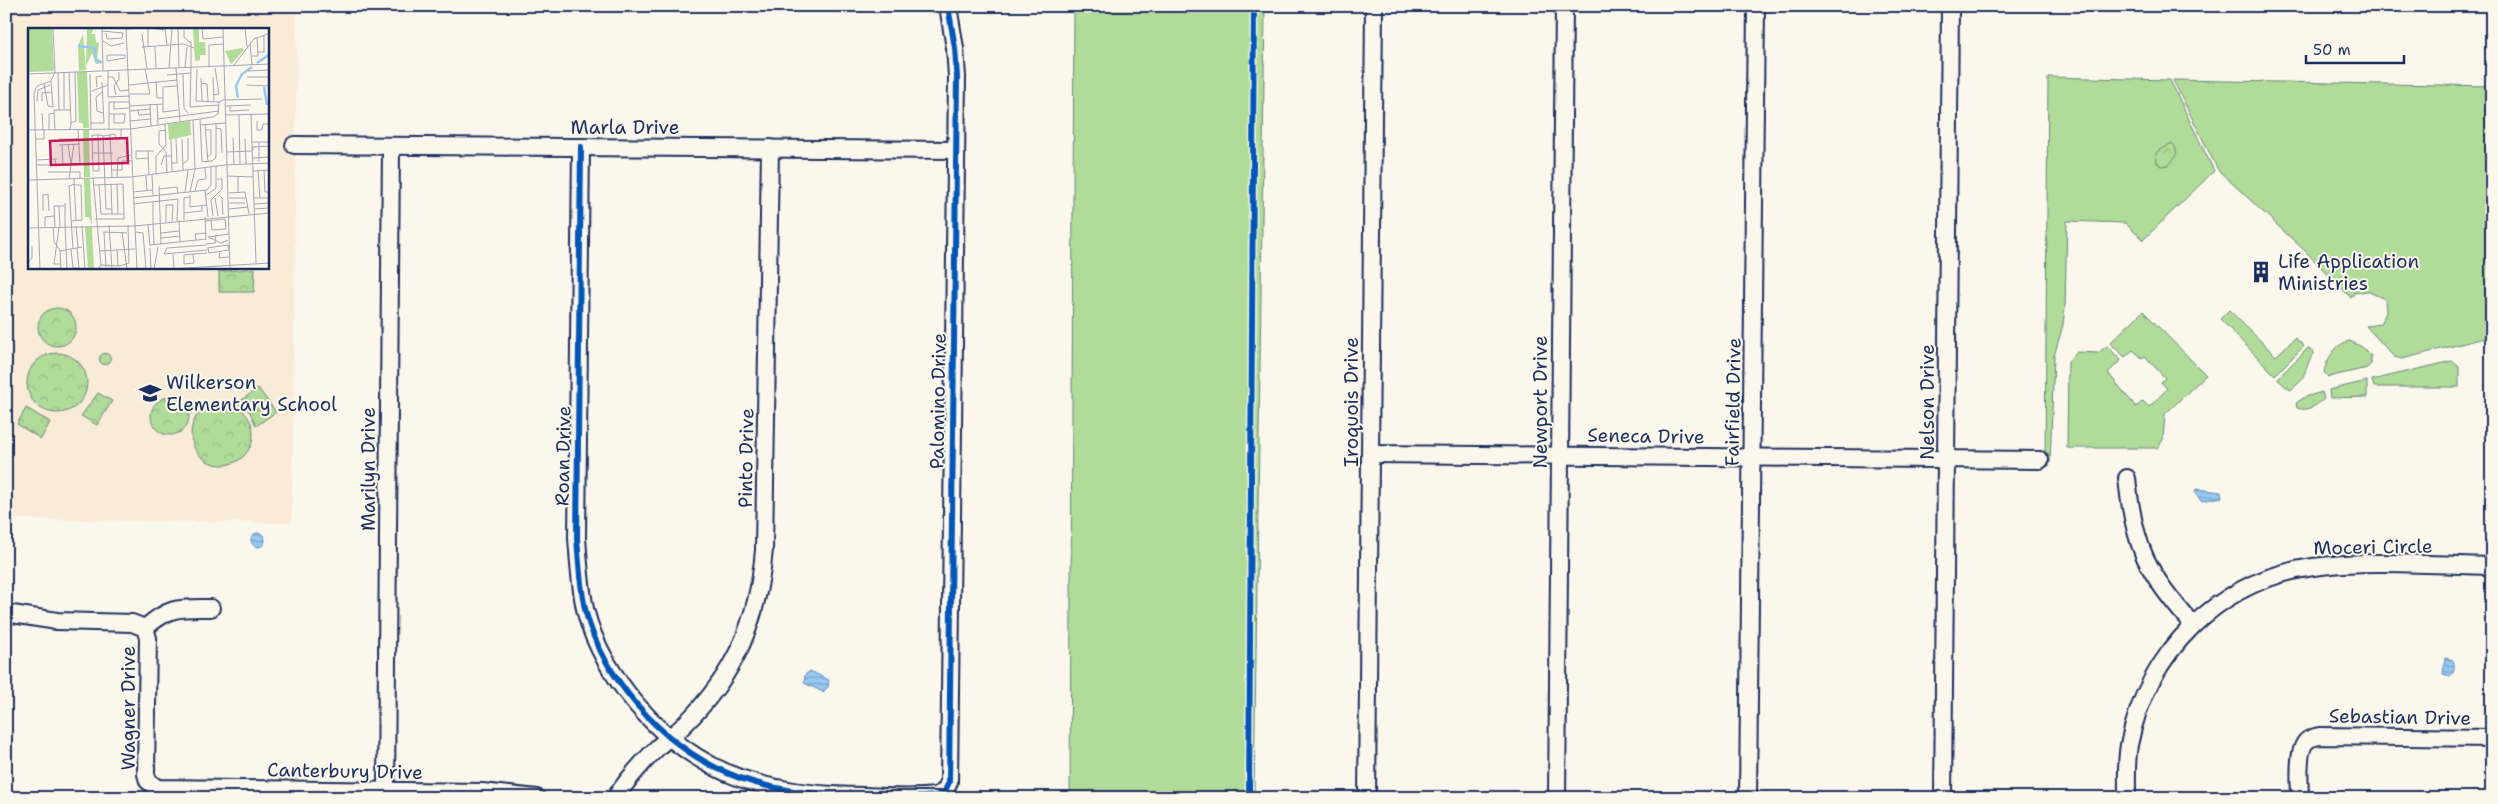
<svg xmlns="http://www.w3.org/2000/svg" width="2498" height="804" viewBox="0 0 2498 804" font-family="'Shantell Sans',sans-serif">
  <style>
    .built { fill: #faebd7; fill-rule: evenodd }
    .grass { fill: #b1db99; stroke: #66857c }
    .park { fill: url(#park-crowns); stroke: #66857c }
    .water { fill: url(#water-rules); stroke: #648bb7 }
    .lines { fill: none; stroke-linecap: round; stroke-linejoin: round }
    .minor-casing { stroke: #1b2f5e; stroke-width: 20 }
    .minor { stroke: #fbf7ec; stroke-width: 16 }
    .cycleway-casing { stroke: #fbf7ec; stroke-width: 9 }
    .cycleway { stroke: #0057b8; stroke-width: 6 }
    .labels { text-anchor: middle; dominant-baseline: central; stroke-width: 4; stroke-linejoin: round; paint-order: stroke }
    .street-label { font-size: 19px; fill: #1b2f5e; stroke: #fbf7ec }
    .poi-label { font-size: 19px; fill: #1b2f5e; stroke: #fbf7ec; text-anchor: start }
    .inset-river { fill: none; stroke: #95c9f3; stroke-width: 2.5 }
    .inset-road { fill: none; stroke: #a1a7b3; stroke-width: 1 }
    .view { fill: #c2185b; fill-opacity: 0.15; stroke: #c2185b; stroke-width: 2.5 }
    .inset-edge { fill: none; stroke: #1b2f5e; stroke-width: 2.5 }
  </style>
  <defs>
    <pattern id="park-crowns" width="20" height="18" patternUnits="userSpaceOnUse" patternTransform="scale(1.25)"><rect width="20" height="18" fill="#b1db99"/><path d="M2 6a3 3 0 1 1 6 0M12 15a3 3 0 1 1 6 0" fill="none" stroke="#98bc86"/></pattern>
    <pattern id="water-rules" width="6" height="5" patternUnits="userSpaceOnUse" patternTransform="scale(1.25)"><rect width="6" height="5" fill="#95c9f3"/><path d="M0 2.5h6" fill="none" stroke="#79a4c8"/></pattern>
  </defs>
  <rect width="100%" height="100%" fill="#fbf7ec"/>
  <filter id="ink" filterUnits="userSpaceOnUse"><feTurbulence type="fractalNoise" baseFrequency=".02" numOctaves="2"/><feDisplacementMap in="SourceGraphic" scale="10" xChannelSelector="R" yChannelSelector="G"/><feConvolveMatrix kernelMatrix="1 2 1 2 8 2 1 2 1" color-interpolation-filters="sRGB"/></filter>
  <g filter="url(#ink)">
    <path class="built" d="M6,6H297L292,523L6,519ZM29,29H268V268H29Z"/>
    <g class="grass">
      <polygon points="1074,6 1265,6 1254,798 1070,798"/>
      <polygon points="2048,77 2170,80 2214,171 2143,240 2125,223 2067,221 2065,308 2063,325 2054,356 2050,463 2049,466 2045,466"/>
      <polygon points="2173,80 2492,86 2492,336 2402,359 2394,357 2366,326 2381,324 2386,312 2385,299 2367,291 2354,293 2351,298 2305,251 2218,170"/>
      <polygon points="2229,310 2276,356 2295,338 2304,346 2275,375 2220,319"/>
      <polygon points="2143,311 2206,375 2165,414 2163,440 2157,448 2067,448 2068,361 2076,352 2098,353 2107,346 2121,360 2108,373 2136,407 2143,401 2149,407 2167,389 2161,382 2165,378 2145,356 2142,358 2133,350 2125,357 2110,343"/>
      <path d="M2350,341L2362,347L2371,356V364L2367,368L2328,377L2324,372C2327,359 2336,343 2350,341Z"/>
      <path d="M2308,348L2314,352C2304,368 2307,380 2290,390L2277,379Z"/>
      <circle cx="105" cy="359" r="5.5"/>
      <polygon points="2452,361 2459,367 2459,387 2374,387 2372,380"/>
      <polygon points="2367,381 2367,397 2330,398 2329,390"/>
      <path d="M2322,392L2324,399C2317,405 2307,412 2297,408L2296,403L2305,397Z"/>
    </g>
    <g class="park">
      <path d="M2172,143C2180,152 2176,157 2169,165L2161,166L2157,163L2156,153Z"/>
      <polygon points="255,268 254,292 219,292 219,272"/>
      <circle cx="57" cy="327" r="19"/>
      <circle cx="57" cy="383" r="30"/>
      <polygon points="258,388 276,412 256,426 250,412 238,403"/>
      <polygon points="98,393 112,401 97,425 81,416"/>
      <circle cx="170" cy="416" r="19"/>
      <circle cx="222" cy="434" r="31"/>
      <polygon points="26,408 50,422 41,439 17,424"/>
    </g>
    <g class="water">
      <polygon points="2196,489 2221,492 2222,497 2201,501 2195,492"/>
      <circle cx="258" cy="540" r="7"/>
      <path d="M2445,658L2453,660C2455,665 2455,673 2450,676L2443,674Z"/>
      <polygon points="810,671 829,680 828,687 823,692 804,683 805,675"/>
    </g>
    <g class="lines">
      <g class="minor-casing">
        <g id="minor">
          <polyline points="294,145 956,150"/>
          <path d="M581,147L577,538C579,563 580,589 586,613C595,647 615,679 637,705C701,779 771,795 864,796C888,797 913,799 936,796L945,791L949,782L957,77L955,48L948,6"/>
          <polyline points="1371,454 2040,460"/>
          <path d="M2127,478C2134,548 2147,572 2192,624"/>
          <polyline points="6,613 57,621 132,623 145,628"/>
          <polyline points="145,628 148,638 146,774 148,781 157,788 482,792 537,798"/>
          <path d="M145,628C170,606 179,608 211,608"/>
          <polyline points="386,792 391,146"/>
          <path d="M615,798C627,780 642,763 657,748C665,740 675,734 683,726C735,675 758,622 764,550L770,148"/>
          <polyline points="1367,798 1374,6"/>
          <polyline points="1557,798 1564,6"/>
          <polyline points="1748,798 1756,6"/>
          <polyline points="1943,798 1950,6"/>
          <path d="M2127,798C2127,780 2126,762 2129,745C2147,652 2219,580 2313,567C2370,559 2434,565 2492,566"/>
          <path d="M2300,798C2300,785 2296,748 2308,740C2310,738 2316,737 2319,736L2492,738"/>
        </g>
      </g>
      <use href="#minor" class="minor"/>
      <g class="cycleway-casing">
        <g id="cycleway">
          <path d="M581,147L577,538C579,563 580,589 586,613C595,647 615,679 637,705C701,779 771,795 864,796C888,797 913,799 936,796L945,791L949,782L957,77L955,48L948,6"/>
          <polyline points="1249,798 1254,6"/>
        </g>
      </g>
      <use href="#cycleway" class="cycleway"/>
    </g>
  </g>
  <defs>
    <g id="building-bare" transform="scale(1.725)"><path d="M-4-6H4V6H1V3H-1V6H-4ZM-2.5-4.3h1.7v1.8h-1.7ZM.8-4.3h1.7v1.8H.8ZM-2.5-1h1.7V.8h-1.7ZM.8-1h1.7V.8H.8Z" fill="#1b2f5e" stroke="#fbf7ec" stroke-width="2.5" paint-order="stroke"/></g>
    <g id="school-bare" transform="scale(1.725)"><path d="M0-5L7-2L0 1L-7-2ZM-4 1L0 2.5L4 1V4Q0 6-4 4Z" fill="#1b2f5e" stroke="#fbf7ec" stroke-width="2.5" paint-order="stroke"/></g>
  </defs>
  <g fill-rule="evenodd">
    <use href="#building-bare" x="2261" y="272"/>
    <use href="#school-bare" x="150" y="393"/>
  </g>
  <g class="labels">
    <g class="street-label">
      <text x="625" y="127">Marla Drive</text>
      <text transform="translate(938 401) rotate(-89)">Palomino Drive</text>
      <text transform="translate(1351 402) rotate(-90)">Iroquois Drive</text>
      <text transform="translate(1540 402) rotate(-90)">Newport Drive</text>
      <text transform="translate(1733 402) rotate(-89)">Fairfield Drive</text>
      <text transform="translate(1927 402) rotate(-90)">Nelson Drive</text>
      <text transform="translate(1646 436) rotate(1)">Seneca Drive</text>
      <text transform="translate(563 456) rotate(-89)">Roan Drive</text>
      <text transform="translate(746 458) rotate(-89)">Pinto Drive</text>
      <text transform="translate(368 469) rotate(-90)">Marilyn Drive</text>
      <text transform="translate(2373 547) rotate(-1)">Moceri Circle</text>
      <text transform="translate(128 708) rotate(-90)">Wagner Drive</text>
      <text transform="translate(2400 717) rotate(1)">Sebastian Drive</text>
      <text transform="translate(345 771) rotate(1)">Canterbury Drive</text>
    </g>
    <g class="poi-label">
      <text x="2278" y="261">Life Application<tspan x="2278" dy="22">Ministries</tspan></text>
      <text x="166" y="382">Wilkerson<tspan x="166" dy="22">Elementary School</tspan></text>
    </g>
  </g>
  <g transform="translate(28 28)">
    <rect width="241" height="241" fill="#fbf7ec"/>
    <path d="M0,0H24L26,43L0,44ZM55,6L58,42L51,43L50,18ZM49,44H59L61,100H55V95H51ZM55,102H61L62,149H56ZM56,151H62L64,197L61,189H57ZM57,199H64L66,241H60Z" fill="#b1db99"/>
    <path d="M59,0H66L63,6H67L68,14L71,15L69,30L75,35L68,36L64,25L58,38ZM165,0H171V14H177L178,27H172V32L167,33ZM214,20L216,22L203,36L197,23Z" fill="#b1db99"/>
    <path d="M162,93L163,107L141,112L140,96Z" fill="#b1db99"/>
    <path class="inset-river" d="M50,18L67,20L68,33L74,34M229,35L242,26M236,59L239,77M210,70L208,58L214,46L224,39"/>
    <path class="inset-road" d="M25,0L27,44M74,0L75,42M98,0L109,241M120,0V19M122,0L137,2M137,0L139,17M150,0L151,39M156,0V9L163,15V39M174,0L175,11L195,9M195,0L202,241M217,0L219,19M98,1L116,0M74,3L95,5L94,10L79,11L78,5M114,6L119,41M75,13L83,18L96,15M222,16L224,37M114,19L155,16L166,20M127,19L128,40M230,24H236V7M79,27H97V30L79,33ZM224,28H230L229,10M206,37L226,11L242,5M181,38V17L196,16M157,39L159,19M163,39L162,79L191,77M141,40L144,0M148,40L152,94M169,41L168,73L191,74M80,43V69L102,68M220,43L242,42M41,44L43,95M30,45L31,82M36,45V81M0,46L242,36M62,46L63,101M155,46L156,80L160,85M139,47L163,45M80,49H85L92,63L101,62M185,49L186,73M219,49H242M173,50L174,73M128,53L129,70H135M173,55L179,56L180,73M16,56L20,78L25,79L23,53M101,57L149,52M218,57L242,58M149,58L135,59V84L150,82M69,59L68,49L74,48M64,63L80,57M102,66H122L117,41M88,67L86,58L91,51V44M185,67L191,66L187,40M197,72L234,71M9,73L10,62L22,57M14,73V65L23,64M86,74V81L101,80M122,76L123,98M129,76L130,97M202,77V83L221,82M102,78L135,76M198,78L223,77M110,82L111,87L122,86M102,83L123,81M14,85L15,102M75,85L69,83L68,69L75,63M81,86H98M86,86V95H96L97,86M223,86L228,235M198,87L242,86M211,87L212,136M130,91L191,83M172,91L174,134L184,133L188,129V95M165,92L167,141M102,93L122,91M229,93V102H234L235,96H242M63,95H76L74,54M172,97L198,95M177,97L180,134M188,100L193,101L194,125M42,101L43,95L48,93L47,44M81,101V74H101M0,102L103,101L185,89L190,86L191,74L197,71M21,102V86L26,85M27,102L26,82H42M138,102L131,103V116L138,124L139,145M178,102H183V126L179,129M70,107L71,143H65L64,107H73L75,108L87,106L88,110H93V101M82,107L84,150M75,108L78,181H84M205,110L206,136M7,111H16V102M31,111H51M154,111L155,142M217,111L218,136M143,112L144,144M224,114H242M231,115V134M31,117L52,116M34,117L35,137M40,117L43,135M225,122V119L242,118M120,123L121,147M199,124L224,123M65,125H85M120,130L108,131V123H126M225,130L242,129M8,132L29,131M27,132L28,137H41M43,135L52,136L50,101M144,135H149L148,111M155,136L160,132V110M8,137H22V132M133,137L136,128H144M183,139V157M83,142H94V133H104M236,142L237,164H242M225,143L242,142M230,143L232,170M20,144H52V151M128,146V128L138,117L137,96M124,147L125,168M118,148L119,163M200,148L225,149M210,148V164M65,150L73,237L70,241M89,150L90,130L103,127M41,151L46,116M46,151L48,192M0,152L103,149L197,137L242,135M71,156L73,186H96M83,156L84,186M89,156L90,186M66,157L95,156L96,187V191H67M131,158L133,216M131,161L149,159L150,165M177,162L180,189M167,163L170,152L178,151L177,140M105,164L124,162M157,164L160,142M162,164L167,141M217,164L221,186M201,165L217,164M162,167V179L179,177M191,167L194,170L195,187M177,168L188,160V138M105,170L179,162L183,157M187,170L190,188M201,170H217M226,170H242M183,172L194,161V151H189M183,172L185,188M125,174V195M37,175V199M201,175H217M105,176L150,171L149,193M226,176L242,175M138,177H145L144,193M138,177V194M31,178L32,199M201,181L220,179M226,181L242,180M15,183V167L20,166L21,183M156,185L174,183V178M177,189L178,212M151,192L152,214M156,192V170L162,169M43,193L54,192L53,157H47M177,193L197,191L198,201M183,193L184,202L198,201M125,195L126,216M120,196L122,218M81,197L84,241M48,198L50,219M54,198L57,241M17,199V189L26,188M25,199L26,214L32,222L33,241M27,199L26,178H36M31,199L26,236H32M37,199L39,241M0,200L106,198L242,185M75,204L99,205M76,204L78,239M94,204L99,241M108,204L115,205L118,241M133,205L151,203M180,209L193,215L200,212M180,209L201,206M133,210L152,208M168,212L167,206L178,205M178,216L187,215L188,207M122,217L178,211M178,217L139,220L136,226L179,222M122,220L123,241M179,220L200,217L201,222L181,225L180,220M45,221L41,158L47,156M43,222L45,240M89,222L90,238M32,223L54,219M71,223L107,221M145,225L146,241M192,225L191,230L201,229M165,226L166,235L156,236V227L165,226L179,225M0,235L4,230V218M73,237L92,238L101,235L100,197M45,240H51L49,220M12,241L6,65L9,58L23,53L27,44M126,241L130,219M142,241L242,235"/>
    <path class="view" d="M99,110L100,135L23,137L22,113Z"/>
    <rect width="241" height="241" class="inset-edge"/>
  </g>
  <rect width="2498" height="804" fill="none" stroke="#fbf7ec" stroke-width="25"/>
  <rect x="12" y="12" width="2473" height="779" fill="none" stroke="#1b2f5e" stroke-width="2" filter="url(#ink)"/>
  <path d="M2306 55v8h98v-8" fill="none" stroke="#1b2f5e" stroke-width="2.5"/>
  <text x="2313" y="55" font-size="15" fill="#1b2f5e" stroke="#fbf7ec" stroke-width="4" paint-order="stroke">50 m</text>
</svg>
